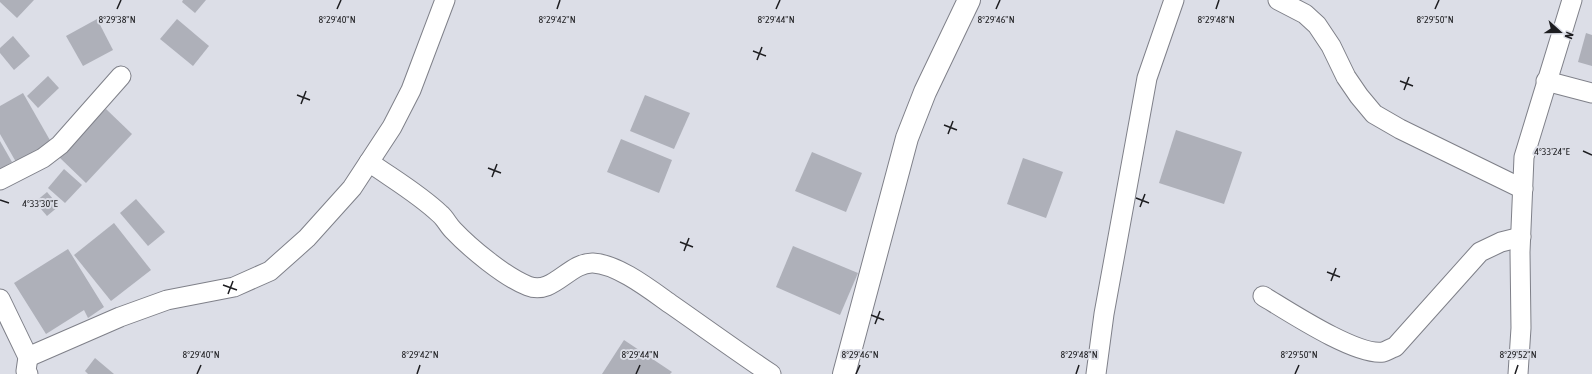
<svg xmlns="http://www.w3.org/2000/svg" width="1592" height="374" viewBox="0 0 1592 374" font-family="'Asap Condensed',sans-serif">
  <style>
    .building { fill: #aeb0b9 }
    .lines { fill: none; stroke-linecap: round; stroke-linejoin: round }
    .minor-casing { stroke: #7f8089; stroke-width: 21 }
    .tertiary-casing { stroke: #7f8089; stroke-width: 24 }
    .minor { stroke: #fff; stroke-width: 19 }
    .tertiary { stroke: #fff; stroke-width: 22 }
    .ticks { fill: none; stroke: #1d1d20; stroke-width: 1.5 }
    .ticks-label { font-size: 10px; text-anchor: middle; fill: #1d1d20; stroke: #dcdee7; stroke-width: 4; stroke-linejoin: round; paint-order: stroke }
  </style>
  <rect width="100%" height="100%" fill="#dcdee7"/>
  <g class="building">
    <polygon points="0,0 34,0 17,18 0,2"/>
    <polygon points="183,0 206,0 195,13 182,2"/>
    <polygon points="97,19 113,50 83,66 66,36"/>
    <polygon points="177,19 209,46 193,66 160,39"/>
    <polygon points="1586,33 1592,35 1592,66 1578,62"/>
    <polygon points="13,36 30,56 14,70 0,53 0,48"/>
    <polygon points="48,76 59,88 38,108 27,96"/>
    <polygon points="23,93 51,142 16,162 0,134 0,106"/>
    <polygon points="645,95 690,113 674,149 630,131"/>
    <polygon points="106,109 132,134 86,183 59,157"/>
    <polygon points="1176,130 1242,152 1224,204 1159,183"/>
    <polygon points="621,139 672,160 659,193 607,172"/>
    <polygon points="0,141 12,162 0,169"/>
    <polygon points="812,152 862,173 846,212 795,191"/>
    <polygon points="1023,158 1063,172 1046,218 1007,204"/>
    <polygon points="64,169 82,185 65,203 48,188"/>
    <polygon points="47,192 59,206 47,216 35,202"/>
    <polygon points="136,199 165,232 148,246 120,213"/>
    <polygon points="114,223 151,270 111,301 74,255"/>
    <polygon points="793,246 858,273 840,315 776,287"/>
    <polygon points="68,249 104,307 88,318 84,310 46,334 14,283"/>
    <polygon points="624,340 672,372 670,374 602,374"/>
    <polygon points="95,358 114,374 88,374 85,371"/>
  </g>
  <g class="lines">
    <g class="minor-casing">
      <g id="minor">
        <polyline points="1278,0 1305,14 1317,25 1331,46 1346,77 1359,96 1374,114 1400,129 1523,189"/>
        <polyline points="1546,81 1592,93"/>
        <path d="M369,162C393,179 419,194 440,214C445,218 448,225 453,230C470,248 505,277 528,286C553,296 569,262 593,263C618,264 652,291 672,305C705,328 738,352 771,374"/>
        <polyline points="0,180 43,158 60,145 121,76"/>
        <path d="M1263,296C1288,311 1356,356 1383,352C1387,351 1391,348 1395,347L1480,252L1501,242L1521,237"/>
        <polyline points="0,299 28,357 26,371 28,374"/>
        <polyline points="28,357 120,317 167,300 234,287 270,271 307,238 352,188 392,127 411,90 445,0"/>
        <polyline points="1096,374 1104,314 1147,78 1174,0"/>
        <polyline points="1518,374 1521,328 1520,252 1524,157 1572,0"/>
      </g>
    </g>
    <g class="tertiary-casing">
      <polyline id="tertiary" points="844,374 907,138 925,92 969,0"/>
    </g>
    <use href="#minor" class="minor"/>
    <use href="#tertiary" class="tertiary"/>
  </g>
  <path class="ticks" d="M117,9L121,0M337,9L341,0M557,9L560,0M776,9L780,0M996,9L1000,0M1216,9L1219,0M1435,9L1439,0M753,51L766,56M757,60L762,47M1400,81L1413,86M1404,90L1409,77M297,95L310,100M301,104L306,91M944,125L957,130M948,134L953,121M1583,151L1592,155M488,168L501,173M492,177L497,164M1136,198L1149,203M0,200L9,203M1140,207L1145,194M680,242L693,247M684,251L689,238M1327,272L1340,277M1331,281L1336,268M223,285L237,290M228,294L233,281M871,315L884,320M875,324L880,311M197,374L201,365M417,374L420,365M636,374L640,365M856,374L860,365M1076,374L1079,365M1295,374L1299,365M1515,374L1518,365"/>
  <g class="ticks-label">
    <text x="1435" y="23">8°29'50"N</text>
    <text x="117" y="23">8°29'38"N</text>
    <text x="337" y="23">8°29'40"N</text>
    <text x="557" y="23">8°29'42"N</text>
    <text x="776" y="23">8°29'44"N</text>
    <text x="996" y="23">8°29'46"N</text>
    <text x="1216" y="23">8°29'48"N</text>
    <text x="1552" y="155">4°33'24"E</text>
    <text x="40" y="207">4°33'30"E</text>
    <text x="201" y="358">8°29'40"N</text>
    <text x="420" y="358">8°29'42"N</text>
    <text x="640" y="358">8°29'44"N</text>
    <text x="860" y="358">8°29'46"N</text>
    <text x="1079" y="358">8°29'48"N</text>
    <text x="1299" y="358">8°29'50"N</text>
    <text x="1518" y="358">8°29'52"N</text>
  </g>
  <g transform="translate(1560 32) rotate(111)" stroke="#dcdee7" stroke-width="3" paint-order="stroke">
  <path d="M0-3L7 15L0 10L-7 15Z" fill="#1d1d20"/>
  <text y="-6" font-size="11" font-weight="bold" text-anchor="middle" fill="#1d1d20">N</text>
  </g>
</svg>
